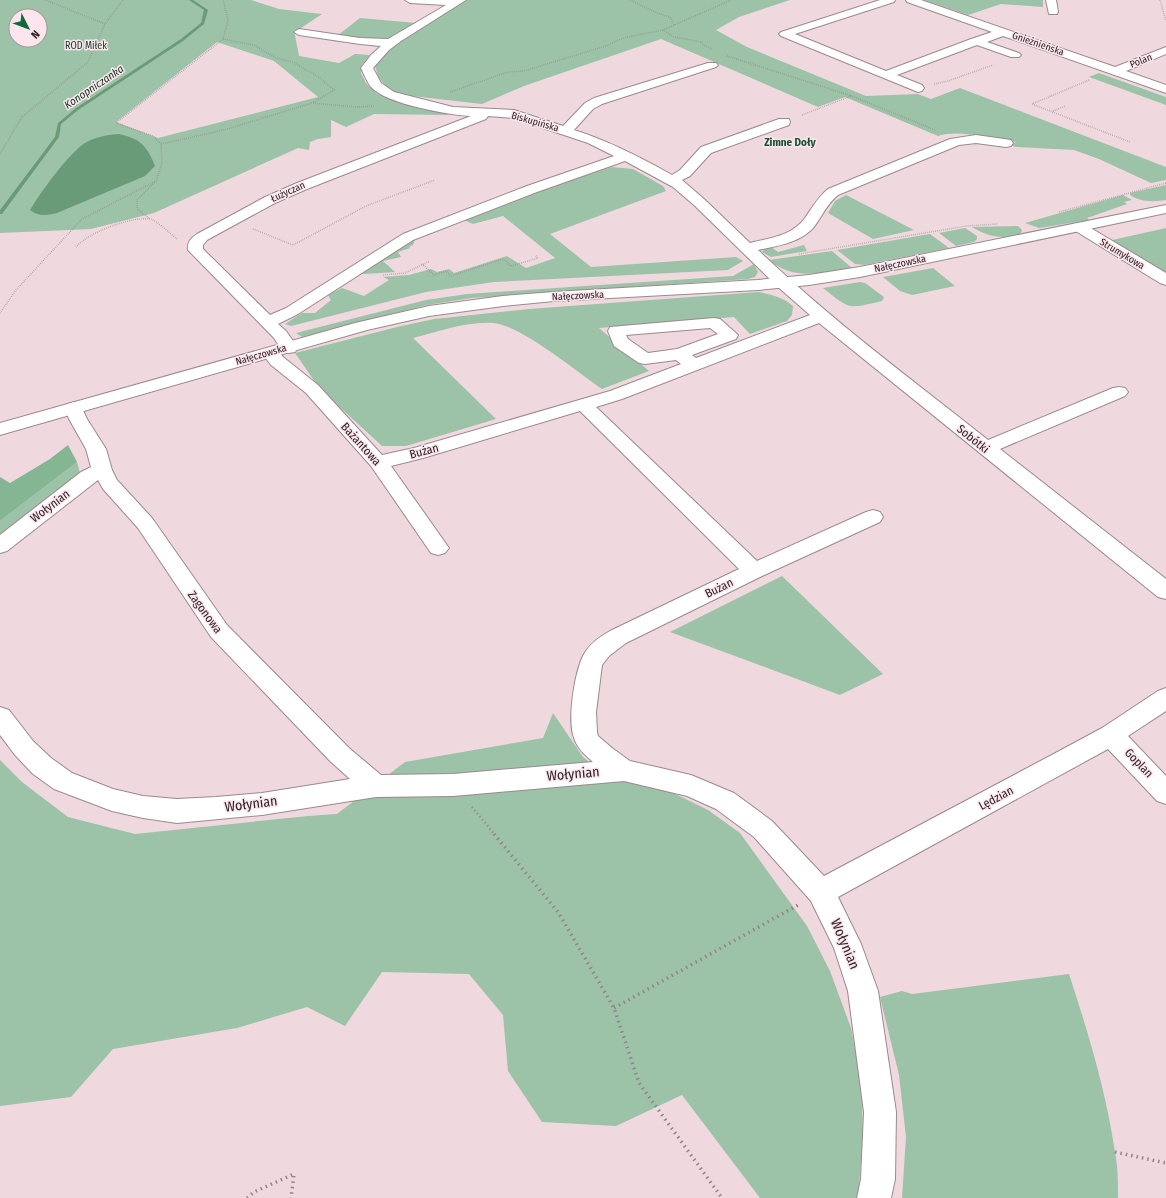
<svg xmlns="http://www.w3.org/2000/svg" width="1166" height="1198" viewBox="0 0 1166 1198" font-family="'Fira Sans Condensed',sans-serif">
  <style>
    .green { fill: #9cc2a7; fill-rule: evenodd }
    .forest { fill: #84b693 }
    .water { fill: #6a9b79 }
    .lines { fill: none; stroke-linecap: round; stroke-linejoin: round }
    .stream { fill: #6a9b79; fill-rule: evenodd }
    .minor-casing { stroke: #9c888e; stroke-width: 2 }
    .major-casing { stroke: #9c888e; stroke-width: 2 }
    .path-far2 { stroke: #938488; stroke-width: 1.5; stroke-dasharray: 0.5 1.5; stroke-linecap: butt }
    .path-far1 { stroke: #938488; stroke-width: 2.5; stroke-dasharray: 1 3; stroke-linecap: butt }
    .path { stroke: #938488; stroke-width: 3.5; stroke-dasharray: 1.5 4; stroke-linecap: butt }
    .minor { fill: #fff; fill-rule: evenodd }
    .major { fill: #fff; fill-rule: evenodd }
    .labels { text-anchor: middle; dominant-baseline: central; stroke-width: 3; stroke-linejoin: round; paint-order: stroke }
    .far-street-label { font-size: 10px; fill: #2d2527; stroke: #fce6ed }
    .far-park-label { font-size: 10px; fill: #113921; stroke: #fce6ed }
    .far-water-label { font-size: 11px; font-style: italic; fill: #0c351d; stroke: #fce6ed }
    .far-neighbourhood-label { font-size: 11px; font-weight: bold; fill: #184f2f; stroke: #fce6ed }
    .street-label { font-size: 12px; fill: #2d2527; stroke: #fce6ed }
    .near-street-label { font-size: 14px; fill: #2d2527; stroke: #fce6ed }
  </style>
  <rect width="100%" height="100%" fill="#efd9df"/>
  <g class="green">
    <path d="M0,0H251L279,9L322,14L298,30H294L299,56L339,63L355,54L370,55L362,65L361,73L366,83L377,94L450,115L374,114L346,127L331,120V137L318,139L310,142L309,150L298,148L154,213L91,229L0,233ZM16,16H40V40H16ZM217,42L274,61L318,97L158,138L116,122Z"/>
    <path d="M467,0H790L739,17L716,30L747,47L866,96L918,94L931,99L960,88L1166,167V180L1151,183L1099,159L1074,150L1016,147L1010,145L1016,142C993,139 959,129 938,136L845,97L818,107L661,39L524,86L482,104L412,96L389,91L378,76L375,65L394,46Z"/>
    <polygon points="924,0 1043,0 1043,7 1001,4 968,15"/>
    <polygon points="360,18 416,23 395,38 385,40 337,36"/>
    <polygon points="1099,73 1166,97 1166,105 1089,77"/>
    <polygon points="612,167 633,169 663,186 666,191 550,234 591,267 736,257 743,261 728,270 494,282 426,292 291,326 285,324 302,313 315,313 331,300 328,295 342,288 364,296 389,280 383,277 409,275 431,269 437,272 449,269 454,273 507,256 526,268 555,258 503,216 473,224 464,220 544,188"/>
    <path d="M1166,185V200C1152,202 1141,202 1130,195V193Z"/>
    <polygon points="846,195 914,230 873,239 828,213 835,201"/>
    <polygon points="1123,195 1132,200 1124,202 1127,204 1087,218 1089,220 1039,228 1025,223"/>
    <path d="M1018,226L1022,230L1021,233C1005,241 986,236 972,227Z"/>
    <polygon points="965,228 977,236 977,239 974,242 956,246 939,233"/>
    <polygon points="1166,228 1166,274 1108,241"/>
    <polygon points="930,234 949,248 864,265 855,264 837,250"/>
    <polygon points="415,239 413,245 409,247 410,248 398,252 401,257 383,261 395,272 364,274 362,273"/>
    <polygon points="804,245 807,251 771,257 762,252 766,247 770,246 778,252"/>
    <path d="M832,251L852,268C821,272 796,282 769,260Z"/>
    <polygon points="754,264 758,272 755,277 748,279 472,298 427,305 302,337 296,333 426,300 467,294 733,276"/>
    <polygon points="933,268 955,286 912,295 900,291 883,277"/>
    <path d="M860,282L865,283L884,297L882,301C847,309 851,310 823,288Z"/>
    <path d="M759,292C772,295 783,297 793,306L792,315L787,321L750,334L734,317L599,328L649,371L602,389C577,372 521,325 493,323C468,321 437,332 413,338L496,419L406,446H382L320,389L295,353L397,327L434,319L529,309Z"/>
    <polygon points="77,462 80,473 0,535 0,521"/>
    <polygon points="782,576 883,674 840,695 670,632"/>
    <polygon points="553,713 583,757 607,776 665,789 708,810 740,833 807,926 830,971 851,1028 861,1078 863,1136 858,1198 760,1198 682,1095 616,1126 542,1122 508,1071 503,1015 469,974 382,972 345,1026 307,1007 237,1028 113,1049 71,1097 0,1106 0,760 22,782 68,817 135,834 308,816 337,814 405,762 543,738"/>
    <path d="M1069,974C1088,1032 1106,1091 1115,1152C1118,1167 1118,1183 1118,1198H902L906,1137L899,1075L880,997L902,991L912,994Z"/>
  </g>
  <polygon class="forest" points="68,445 77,462 0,521 0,477 10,483 50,459"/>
  <path class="water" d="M118,134C140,138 147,146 155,166L145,176L57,213C48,215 38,217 30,210C39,194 70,152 85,143C95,137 106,135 118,134Z"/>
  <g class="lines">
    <polygon class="stream" points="189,0 193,0 208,10 204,24 183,41 78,110 61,124 59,137 2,214 0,214 0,210 55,137 58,123 76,108 181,39 201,23 204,10"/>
    <g class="minor-casing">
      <g id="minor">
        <path d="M405,0H466L401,41L389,50L373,68L381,83L394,92L453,107L514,110L563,126L585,103L594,98L708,63H716L718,65L716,67L602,104L593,109L574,130C609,141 640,157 672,175L680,170L701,147L779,119H789L790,122L789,125L711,153L690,176L682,180L704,199L750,243C770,238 792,236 805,218C812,208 818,197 828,189L950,139L976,135L1011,140L1013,143L1011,146L1006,147L976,143L959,145L838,195C827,204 822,216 814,227C800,243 777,246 758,250C830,319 910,378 988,440L1113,388L1119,387L1125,388L1128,392L1125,396L1000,449L1166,579V599L1158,597L819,323L622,399L596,407L757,561L866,512L873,510L880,512L883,517L880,522L762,576L626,643L609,656L602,665L596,712L597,732L598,736L612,748L630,761L691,775L734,793L772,821L824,876L1063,749L1102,728L1158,691L1166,688V711L1128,736L1166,776V804L1157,801L1108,749L838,897L861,944L878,991L896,1112L895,1179L891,1198H857L861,1179L864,1112L848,991L834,948L811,901L754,837L716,809L687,796L624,781L453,796L376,797L262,815L177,823L143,818L112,811L54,789L33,774L15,755L0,735V707L9,710L33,741L51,758L72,773L113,789L143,796L177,799L216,797L262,793L350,779L331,762L211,637L138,528L103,489L98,480L7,551L0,553V535L81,472L91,467L86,449L69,419L65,408L68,404L74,402L80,404L87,419L106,449L112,470L117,480L152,518L227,625L349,748L381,775L453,774L593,762C585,755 577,748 574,738C567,720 575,666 586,651C592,642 601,636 610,631L739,569L580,411L423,458L391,466L449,548L445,553L438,555L431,553L371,466L306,393L271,365L262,353L265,349L271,348L277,349L283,357L318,385L382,455L414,448L610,391L681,364L676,360L645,364L639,363L614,346L608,331L610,327L714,318L720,319L738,335L736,339L692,355L696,358L810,315L778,287L694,205L673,187L625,161L537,192L413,240L298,314L278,324L286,331L298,348L295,352L289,353L283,352L274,338L188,250C187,242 191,238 197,234L265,197L297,183L471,116C449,115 386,104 371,87C367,82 364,74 361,68L371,55L381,46L360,44L299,35L294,32L299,29L360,38L388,39L446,5L410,3ZM488,116L513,118L588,143L614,156L527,186L403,234L286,308L270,315L203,249V245L207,240L275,203L307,189L486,119ZM710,328L718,334L677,349L648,353L628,339L626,335Z"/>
        <polygon points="880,0 895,0 894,2 795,34 886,71 971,39 992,32 907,2 906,0 921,0 1115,67 1166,47 1166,54 1126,71 1166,85 1166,93 1003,36 987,42 1019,53 1021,55 1019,57 1011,57 977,45 897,75 922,85 924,88 922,91 918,92 781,36 779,34 781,32"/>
        <polygon points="1046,0 1056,0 1058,12 1057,14 1049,14"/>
        <polygon points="1079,223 1084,224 1166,273 1166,285 1160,283 1074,230 1072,227 1074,224"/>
      </g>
    </g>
    <g class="major-casing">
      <polygon id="major" points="1166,205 1166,213 860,277 809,285 758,290 554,301 503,306 429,316 367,330 0,435 0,423 355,323 429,306 503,296 554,292 758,280 809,275 860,267"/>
    </g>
    <g class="path-far2">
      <polyline points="45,0 105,24 123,0"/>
      <polyline points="630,0 657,13 670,17 674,25"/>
      <polyline points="1160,0 1166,21"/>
      <polyline points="663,30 674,37 702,42 703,45 712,49"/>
      <polyline points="223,39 254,45 276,58 293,62 320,78 334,90 312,103"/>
      <polyline points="727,56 852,96 935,130"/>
      <polyline points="1089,80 1032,104 1130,142"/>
      <polyline points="934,84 948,81 993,65"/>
      <polyline points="450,92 508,72 524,71 606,46 623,38 663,30 731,0"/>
      <polyline points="1053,111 1065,106"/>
      <polyline points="802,115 851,96"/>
      <polyline points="161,144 224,130 312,103 356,107 374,106"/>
      <polyline points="0,154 22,117 88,62 105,24"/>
      <polyline points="1059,212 1166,183"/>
      <polyline points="149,218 137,209 137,200 155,182"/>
      <polyline points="253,229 293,245 366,206 435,180"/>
      <path d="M76,247C87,233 132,216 150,219C156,220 171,234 177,239"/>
      <polyline points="799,254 966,226 998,224"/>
      <polyline points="422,264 434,275 446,271 451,276 503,259 511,266 538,258 535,255"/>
      <polyline points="383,275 405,273 430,261"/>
      <polyline points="0,313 16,290 82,219 156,181 162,163 161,144 153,136 116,123 223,39 228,20 223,0"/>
    </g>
    <polyline class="path-far1" points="472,807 495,835"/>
    <g class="path">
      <polyline points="494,834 558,912 614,1008 639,1083 722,1198"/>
      <polyline points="614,1008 798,905"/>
      <polyline points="1115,1152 1166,1163"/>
      <polyline points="247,1198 254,1192 294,1174 291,1198"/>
    </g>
    <use href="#minor" class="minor"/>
    <use href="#major" class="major"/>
  </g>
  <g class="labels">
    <g class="far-street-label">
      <text transform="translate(1038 44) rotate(19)">Gnieźnieńska</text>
      <text transform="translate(1141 61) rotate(-22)">Polan</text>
      <text transform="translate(535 122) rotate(16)">Biskupińska</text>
      <text transform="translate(288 192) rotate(-24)">Łużyczan</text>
      <text transform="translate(1122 254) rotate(31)">Strumykowa</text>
      <text transform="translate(900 264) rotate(-12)">Nałęczowska</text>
      <text transform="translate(578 296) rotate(-3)">Nałęczowska</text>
      <text transform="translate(261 355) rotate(-16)">Nałęczowska</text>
    </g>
    <g class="far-park-label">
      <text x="86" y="46">ROD Miłek</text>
    </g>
    <g class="far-water-label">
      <text transform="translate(94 87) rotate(-34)">Konopniczanka</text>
    </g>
    <g class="far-neighbourhood-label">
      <text x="790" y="142">Zimne Doły</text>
    </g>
    <g class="street-label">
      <text transform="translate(973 439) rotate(39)">Sobótki</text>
      <text transform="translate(361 444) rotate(48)">Bażantowa</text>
      <text transform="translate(424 451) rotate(-15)">Bużan</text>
      <text transform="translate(50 506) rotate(-37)">Wołynian</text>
      <text transform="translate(719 588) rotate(-26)">Bużan</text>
      <text transform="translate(205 612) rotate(54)">Zagonowa</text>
      <text transform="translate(1139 763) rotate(46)">Goplan</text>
      <text transform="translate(996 798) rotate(-28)">Lędzian</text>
    </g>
    <g class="near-street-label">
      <text transform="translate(573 774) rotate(-5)">Wołynian</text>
      <text transform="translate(251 804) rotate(-7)">Wołynian</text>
      <text transform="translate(845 944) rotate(67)">Wołynian</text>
    </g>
  </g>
  <g transform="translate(28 28) rotate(132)"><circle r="19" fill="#fce6ed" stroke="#a9999e"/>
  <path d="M0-3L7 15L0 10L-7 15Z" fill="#11683a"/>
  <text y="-6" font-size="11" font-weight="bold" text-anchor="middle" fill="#2d2527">N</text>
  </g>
</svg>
